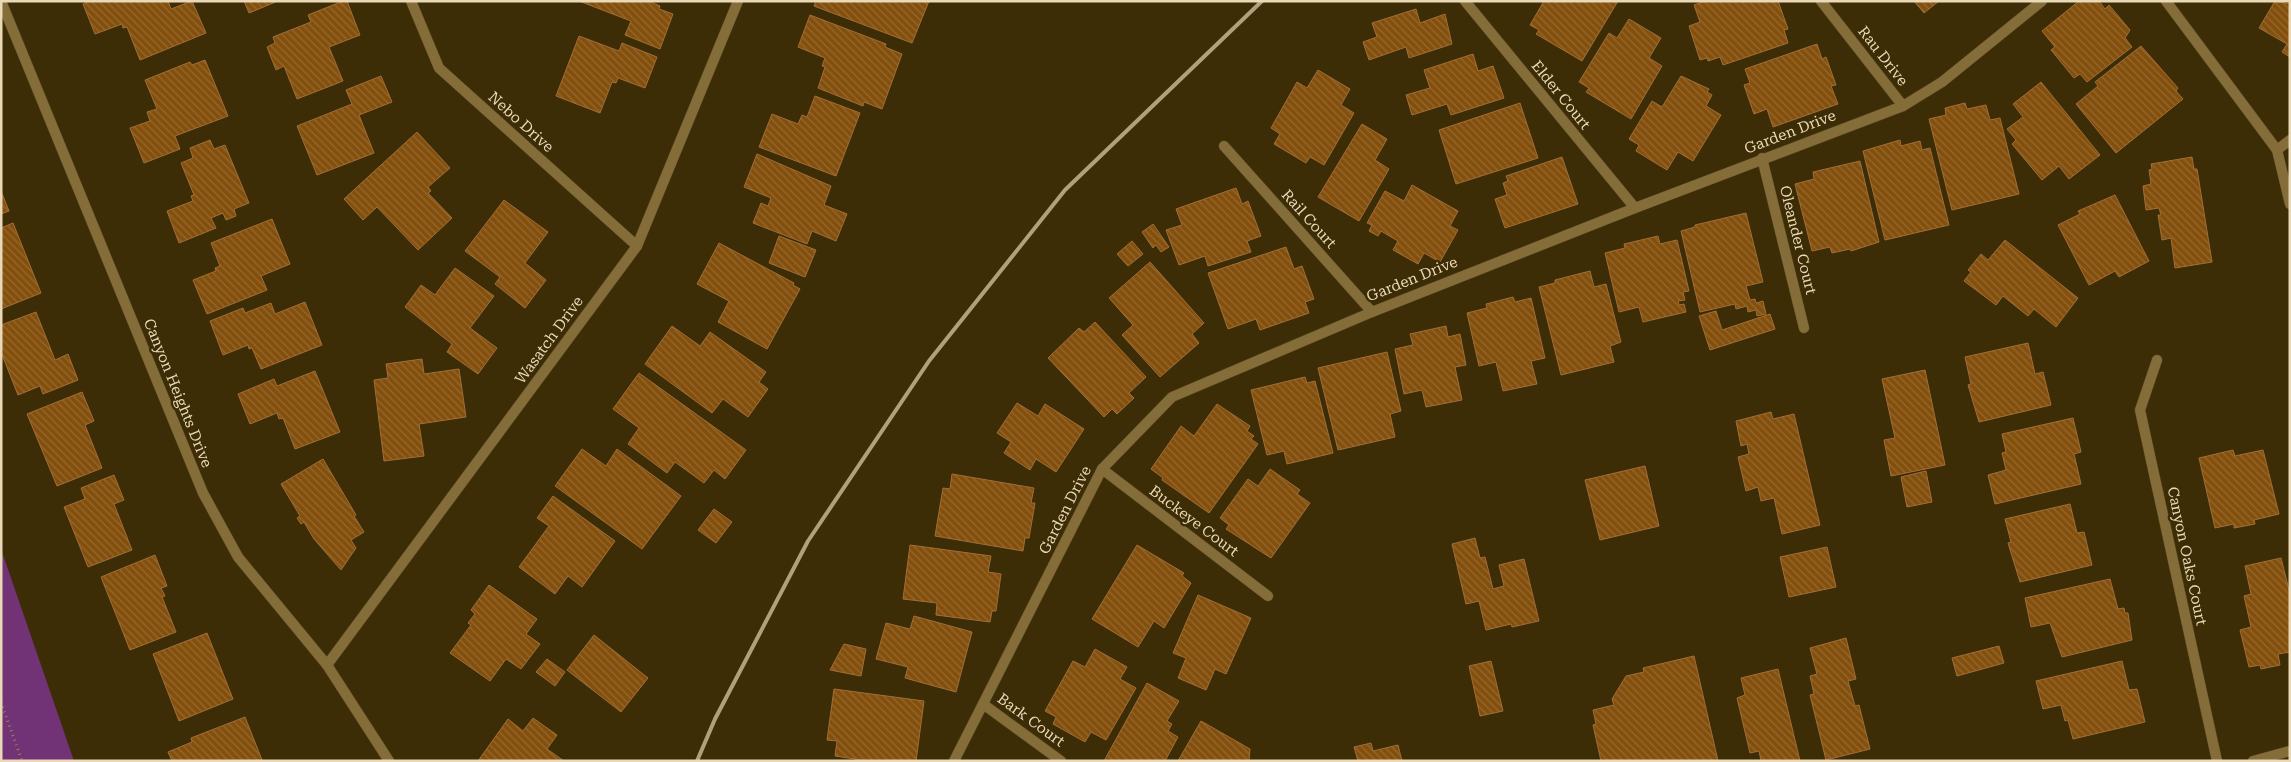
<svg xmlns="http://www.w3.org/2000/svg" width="2291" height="762" viewBox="0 0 2291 762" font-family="'Roboto Serif',serif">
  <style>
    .park { fill: #713276 }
    .building { fill: url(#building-back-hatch); stroke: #a26e38 }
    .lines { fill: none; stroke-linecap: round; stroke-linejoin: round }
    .minor-casing { stroke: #594922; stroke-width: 11 }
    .path { stroke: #958460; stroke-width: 3; stroke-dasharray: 1 4; stroke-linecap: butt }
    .minor { stroke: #856d3a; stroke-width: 10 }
    .rail { stroke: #b0a07c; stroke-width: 4 }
    .labels { text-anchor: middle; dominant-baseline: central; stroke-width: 5; stroke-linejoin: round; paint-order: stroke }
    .street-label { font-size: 15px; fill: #ead9b7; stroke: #3d2d06 }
  </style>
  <defs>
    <pattern id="building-back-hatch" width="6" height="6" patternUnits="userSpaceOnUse" patternTransform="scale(1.25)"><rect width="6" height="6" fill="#834f0d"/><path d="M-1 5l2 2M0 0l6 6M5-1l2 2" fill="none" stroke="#95682e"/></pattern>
  </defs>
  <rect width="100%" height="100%" fill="#3d2d06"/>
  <polygon class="park" points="1,549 74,761 1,761"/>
  <g class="building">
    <polygon points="90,1 168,1 171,9 192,1 206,33 140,60 127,27 123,28 122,24 95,34 83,4"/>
    <polygon points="244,1 278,1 249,13"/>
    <polygon points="343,1 347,1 360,35 329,47 343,81 297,99 284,66 276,70 267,47 275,43 273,37 311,22 308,15"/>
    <polygon points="579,1 648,1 660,6 659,9 673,14 660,49 625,35 631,21"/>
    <polygon points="816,1 929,1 912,43 814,6"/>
    <polygon points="1544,1 1618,1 1582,61 1536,34 1539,30 1530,25"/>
    <polygon points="1705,1 1778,1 1788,29 1784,30 1788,43 1723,65 1720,57 1708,61 1707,58 1700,60 1689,26 1700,22 1694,5"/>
    <polygon points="1914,1 1939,1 1924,13"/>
    <polygon points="2079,1 2099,1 2105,9 2109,5 2130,30 2125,38 2132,47 2087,82 2080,74 2074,78 2051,50 2055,47 2042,31"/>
    <polygon points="2275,1 2290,4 2290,57 2282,52 2287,44 2259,28"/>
    <polygon points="1416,9 1420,23 1445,14 1452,44 1409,58 1406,47 1369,60 1363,42 1377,37 1372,23"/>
    <polygon points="810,15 886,44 885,47 902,54 882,109 864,102 863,106 818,88 825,67 822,66 825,58 798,47"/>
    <polygon points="1629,19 1661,38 1649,58 1662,66 1631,119 1586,92 1589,88 1579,82 1609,33 1617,38"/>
    <polygon points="579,36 619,51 622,43 657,57 645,88 618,78 616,83 612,82 600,113 556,96"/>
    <polygon points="1817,44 1822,59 1826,57 1836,85 1831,86 1838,104 1773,127 1767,109 1754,114 1744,85 1750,83 1745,69"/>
    <polygon points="2141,46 2178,88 2176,91 2183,99 2116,153 2076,104 2098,86 2095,82"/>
    <polygon points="1473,54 1478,71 1493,66 1504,98 1451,115 1447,104 1412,115 1406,95 1430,88 1424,70"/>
    <polygon points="205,60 228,116 175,136 180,149 144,163 130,128 150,121 147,112 157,109 145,80 190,62 192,65"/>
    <polygon points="1318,70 1350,89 1341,105 1354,113 1324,165 1310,157 1306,163 1274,144 1280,134 1271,128 1297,82 1307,88"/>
    <polygon points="381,76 392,102 359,115 374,153 317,175 297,126 352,104 346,90"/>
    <polygon points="1681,76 1709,89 1707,92 1712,95 1706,106 1721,115 1693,161 1678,152 1667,170 1636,151 1639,145 1629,139 1652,101 1662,107"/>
    <polygon points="2041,82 2100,155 2069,179 2059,166 2042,180 2012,144 2016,140 2007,129 2023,117 2013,104"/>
    <polygon points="815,96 860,113 836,176 759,147 772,114 798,124 802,115 807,117"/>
    <polygon points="1520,103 1538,158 1456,184 1439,130"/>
    <polygon points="1965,103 1967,109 1986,105 1990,120 2000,118 2019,194 1952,210 1929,119 1946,115 1945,108"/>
    <polygon points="1362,124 1387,139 1375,160 1389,169 1359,221 1318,197"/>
    <polygon points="417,132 450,168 428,187 431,191 428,193 452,218 418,250 377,207 363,220 344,199"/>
    <polygon points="210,140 214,149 225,145 249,203 234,209 236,216 226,220 223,213 211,218 216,228 179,243 167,211 193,201 191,196 194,195 181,163 193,158 190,148"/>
    <polygon points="1900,140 1901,146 1920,141 1922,150 1930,148 1949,225 1885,240 1863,151"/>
    <polygon points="757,154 831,186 824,205 847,214 836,241 812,231 807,244 753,223 761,203 768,206 771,198 744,187"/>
    <polygon points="1562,157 1578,204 1505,228 1495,199 1507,195 1503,183 1508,181 1506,176"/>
    <polygon points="2192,157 2194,169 2197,169 2212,262 2175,268 2171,238 2162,240 2158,215 2161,215 2159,208 2146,210 2143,186 2151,184 2149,170 2152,169 2151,164"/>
    <polygon points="1860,161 1879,242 1851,251 1850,249 1832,253 1830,247 1812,251 1795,184 1814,179 1813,172"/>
    <polygon points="1412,185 1458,211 1450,226 1458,230 1440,262 1424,253 1418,264 1393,250 1398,241 1381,231 1378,236 1369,231 1372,225 1367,223 1385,191 1404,201"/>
    <polygon points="1236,188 1242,204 1248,201 1261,236 1247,241 1251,252 1208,266 1205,256 1179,265 1166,230 1182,225 1176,209"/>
    <polygon points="1,191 9,211 1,214"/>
    <polygon points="2115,195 2149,261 2119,277 2115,271 2089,285 2058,225 2080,214 2078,211"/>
    <polygon points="504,200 548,232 525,263 546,280 525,308 495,284 500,277 465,251"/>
    <polygon points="1746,213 1763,282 1746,286 1750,300 1755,299 1756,303 1763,301 1766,314 1757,316 1756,310 1748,312 1747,306 1736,309 1735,304 1700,312 1681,231 1695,227 1695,225"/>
    <polygon points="272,219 290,264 261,276 267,290 207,314 193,280 216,271 215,268 220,266 211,243"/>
    <polygon points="13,223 41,293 1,309 1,228"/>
    <polygon points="1153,224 1169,247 1161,252 1156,245 1153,248 1142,232"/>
    <polygon points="779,236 816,250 805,277 769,263"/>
    <polygon points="1658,236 1660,244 1677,240 1689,291 1683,292 1685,300 1678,301 1679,305 1684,304 1686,312 1643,322 1639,307 1619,312 1605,253 1625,248 1624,244"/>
    <polygon points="2005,240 2078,298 2056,327 2034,309 2028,316 2003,296 1996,305 1964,281 1971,272 1968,270 1981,254 1988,260"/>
    <polygon points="1132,241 1143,254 1128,266 1117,254"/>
    <polygon points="719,243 794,283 793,285 800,289 767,349 718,322 729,301 697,284"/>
    <polygon points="1286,247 1294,269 1302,266 1314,299 1305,302 1309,313 1260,330 1256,319 1228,329 1208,273"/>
    <polygon points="1150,262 1204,323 1192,334 1199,343 1160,377 1122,335 1133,325 1109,298"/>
    <polygon points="455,268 494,296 470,328 497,348 478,374 447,352 452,344 405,307 421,285 435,295"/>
    <polygon points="1590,271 1594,287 1606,284 1621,342 1610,346 1614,362 1561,375 1539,287 1555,283 1555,280"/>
    <polygon points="1513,297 1515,302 1531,298 1545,358 1531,361 1537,384 1503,391 1496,362 1479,366 1467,313 1487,308 1486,304"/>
    <polygon points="305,302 322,345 261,369 252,348 249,349 248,345 223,355 210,321 243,308 245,313 271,303 275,314"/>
    <polygon points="1716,311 1722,330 1770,314 1775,329 1710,350 1699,316"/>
    <polygon points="36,312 55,360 68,354 78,380 43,394 40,386 18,395 1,352 1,325"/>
    <polygon points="1095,322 1146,377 1129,393 1134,398 1117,414 1112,409 1104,417 1048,358 1079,328 1084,332"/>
    <polygon points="672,326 700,346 710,332 766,372 759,382 768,389 748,417 723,399 712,413 645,364"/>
    <polygon points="1446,326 1448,337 1460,334 1466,365 1455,367 1462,400 1426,407 1422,390 1404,394 1395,349 1413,345 1410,334"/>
    <polygon points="2028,343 2035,374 2043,372 2051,405 1979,422 1968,385 1971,384 1965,357"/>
    <polygon points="1387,352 1401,411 1390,414 1395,437 1338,450 1318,368"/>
    <polygon points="422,359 424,374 459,369 466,417 419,424 424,456 384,461 374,380 388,378 386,364"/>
    <polygon points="1925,370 1945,465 1891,476 1884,440 1895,438 1882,379"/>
    <polygon points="315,371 340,432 295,449 283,418 279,419 277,413 250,424 238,394 274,379 277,386"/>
    <polygon points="639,373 746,450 725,479 714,470 704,483 675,462 667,473 628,444 639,428 613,409"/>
    <polygon points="1305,377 1307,383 1315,381 1333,453 1287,464 1284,451 1267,455 1251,390"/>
    <polygon points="82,392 94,421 85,425 102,468 57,486 27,414"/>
    <polygon points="1017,403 1038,416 1045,404 1084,429 1056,472 1036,459 1030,470 1004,453 1011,442 997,433"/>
    <polygon points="1217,404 1250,426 1247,431 1254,436 1251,439 1258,444 1209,513 1162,480 1163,478 1151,469 1181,426 1194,436"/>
    <polygon points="1771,412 1773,419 1794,414 1820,525 1782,534 1774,498 1761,501 1758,487 1746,491 1738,457 1749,454 1747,444 1741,446 1736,421"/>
    <polygon points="2073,418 2081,452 2074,454 2081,484 1995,504 1988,475 2006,470 2002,453 2006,452 2002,434"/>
    <polygon points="582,449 606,466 617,449 681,496 642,549 555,486"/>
    <polygon points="2233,450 2235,456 2263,450 2279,514 2254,520 2255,524 2234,528 2234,524 2215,528 2199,458"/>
    <polygon points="323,459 356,515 354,516 364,532 351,540 356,548 341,570 314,539 304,522 301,524 297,518 300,516 281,484"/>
    <polygon points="1645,466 1659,526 1600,540 1585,480"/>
    <polygon points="1270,469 1300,490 1297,494 1310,503 1271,558 1226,529 1229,525 1220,518 1248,479 1258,486"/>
    <polygon points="1926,471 1932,502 1907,507 1901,477"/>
    <polygon points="952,474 1034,488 1031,503 1035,503 1029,538 1025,538 1023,551 935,536 943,488 950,489"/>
    <polygon points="114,475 124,500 114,504 132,550 88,567 64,507 85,499 81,488"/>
    <polygon points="553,496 615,541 582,587 568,576 555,594 519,567 549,526 537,518"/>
    <polygon points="2070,504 2077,533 2084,532 2092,565 2020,582 2008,543 2011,542 2005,519"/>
    <polygon points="714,509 732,522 716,543 698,530"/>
    <polygon points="1475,538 1480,558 1485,557 1493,589 1504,586 1499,565 1524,559 1539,621 1512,627 1511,624 1486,630 1479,601 1466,604 1452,544"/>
    <polygon points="910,545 991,556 988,572 1001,574 996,611 992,611 990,622 936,615 937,603 903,599"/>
    <polygon points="1137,545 1184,573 1182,576 1191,583 1164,628 1154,621 1138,647 1092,619"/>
    <polygon points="1827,547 1836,587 1789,597 1780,557"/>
    <polygon points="155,555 167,586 161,588 165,596 162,597 176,632 130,650 101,577"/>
    <polygon points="2281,558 2290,594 2290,652 2278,654 2280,665 2261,669 2260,665 2249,667 2240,630 2251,627 2244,596 2251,594 2245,566"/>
    <polygon points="2110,579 2118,609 2124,608 2125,613 2128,613 2132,640 2062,657 2050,623 2031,627 2025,598"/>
    <polygon points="489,585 537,619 526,634 540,644 521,669 506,659 490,681 450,653 471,625 468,623 475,614 471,610"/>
    <polygon points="1198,595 1251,618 1226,674 1215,669 1206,690 1178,678 1186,658 1173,653"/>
    <polygon points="914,616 972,632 956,692 905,678 908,667 876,659 886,623 910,629"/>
    <polygon points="207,633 233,699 179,721 153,654"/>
    <polygon points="594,635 648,678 621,712 567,670"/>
    <polygon points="1846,638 1856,679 1848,681 1855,706 1859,705 1870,749 1826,760 1810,695 1814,694 1810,676 1817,674 1810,648"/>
    <polygon points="844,644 866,649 861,676 830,670"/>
    <polygon points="1999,646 2004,663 1957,676 1952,658"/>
    <polygon points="1095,649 1127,667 1120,679 1136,688 1106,740 1091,732 1085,742 1053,724 1056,717 1045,711 1073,661 1085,667"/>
    <polygon points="1694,656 1718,761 1601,761 1593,725 1596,724 1593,710 1614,705 1612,699 1626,676 1644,672 1643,668"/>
    <polygon points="547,659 565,672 555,686 536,672"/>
    <polygon points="1491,661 1503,711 1480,716 1469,666"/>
    <polygon points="2122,661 2129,690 2137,689 2145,722 2073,739 2068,720 2065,721 2061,705 2043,709 2036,681"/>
    <polygon points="1778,669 1800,761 1761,761 1759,751 1750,753 1737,698 1745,695 1741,678"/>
    <polygon points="1147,683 1179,701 1167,721 1172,724 1168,731 1178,737 1165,761 1104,761"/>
    <polygon points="834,689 924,701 916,761 868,761 835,756 837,741 827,740"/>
    <polygon points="245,717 262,760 172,761 168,752 192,742 191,738"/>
    <polygon points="533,718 557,735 547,749 564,761 478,761 508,719 523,731"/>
    <polygon points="1201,721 1250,749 1249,761 1178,761"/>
    <polygon points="1371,743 1373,751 1398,745 1402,761 1358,761 1354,747"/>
  </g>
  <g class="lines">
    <g class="minor-casing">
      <g id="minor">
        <polyline points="1,1 203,493 238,557 327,665 389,761"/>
        <polyline points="411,1 439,68 637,246"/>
        <polyline points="1465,1 1635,208"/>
        <polyline points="1821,1 1903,106"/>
        <polyline points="2166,1 2277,150 2290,204"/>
        <polyline points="1224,146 1372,312"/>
        <polyline points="2277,150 2290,140"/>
        <polyline points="1762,158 1804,328"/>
        <polyline points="2157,360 2140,410 2217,761"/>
        <polyline points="1102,469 1268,596"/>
        <polyline points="327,665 637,246 738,1"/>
        <polyline points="983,704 1061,761"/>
        <polyline points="954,761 1102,469 1172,397 1372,312 1635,208 1903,106 1942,82 2042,1"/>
        <polyline points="2253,761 2290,751"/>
      </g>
    </g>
    <polyline class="path" points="1,702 22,761"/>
    <use href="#minor" class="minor"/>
    <polyline class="rail" points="697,761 715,719 808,541 929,361 1065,190 1262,1"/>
  </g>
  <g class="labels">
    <g class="street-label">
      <text transform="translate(1883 56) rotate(52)">Rau Drive</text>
      <text transform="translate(1561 95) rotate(51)">Elder Court</text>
      <text transform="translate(521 122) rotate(42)">Nebo Drive</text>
      <text transform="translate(1790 132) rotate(-21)">Garden Drive</text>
      <text transform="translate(1309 219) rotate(48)">Rail Court</text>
      <text transform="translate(1798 240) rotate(76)">Oleander Court</text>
      <text transform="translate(1412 279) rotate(-22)">Garden Drive</text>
      <text transform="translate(549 340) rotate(-54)">Wasatch Drive</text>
      <text transform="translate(178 393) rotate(68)">Canyon Heights Drive</text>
      <text transform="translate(1065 510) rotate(-63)">Garden Drive</text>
      <text transform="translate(1194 521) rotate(37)">Buckeye Court</text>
      <text transform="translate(2187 556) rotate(78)">Canyon Oaks Court</text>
      <text transform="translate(1031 720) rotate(36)">Bark Court</text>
    </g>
  </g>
  <rect width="2291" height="762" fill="none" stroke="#ead9b7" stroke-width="5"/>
</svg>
